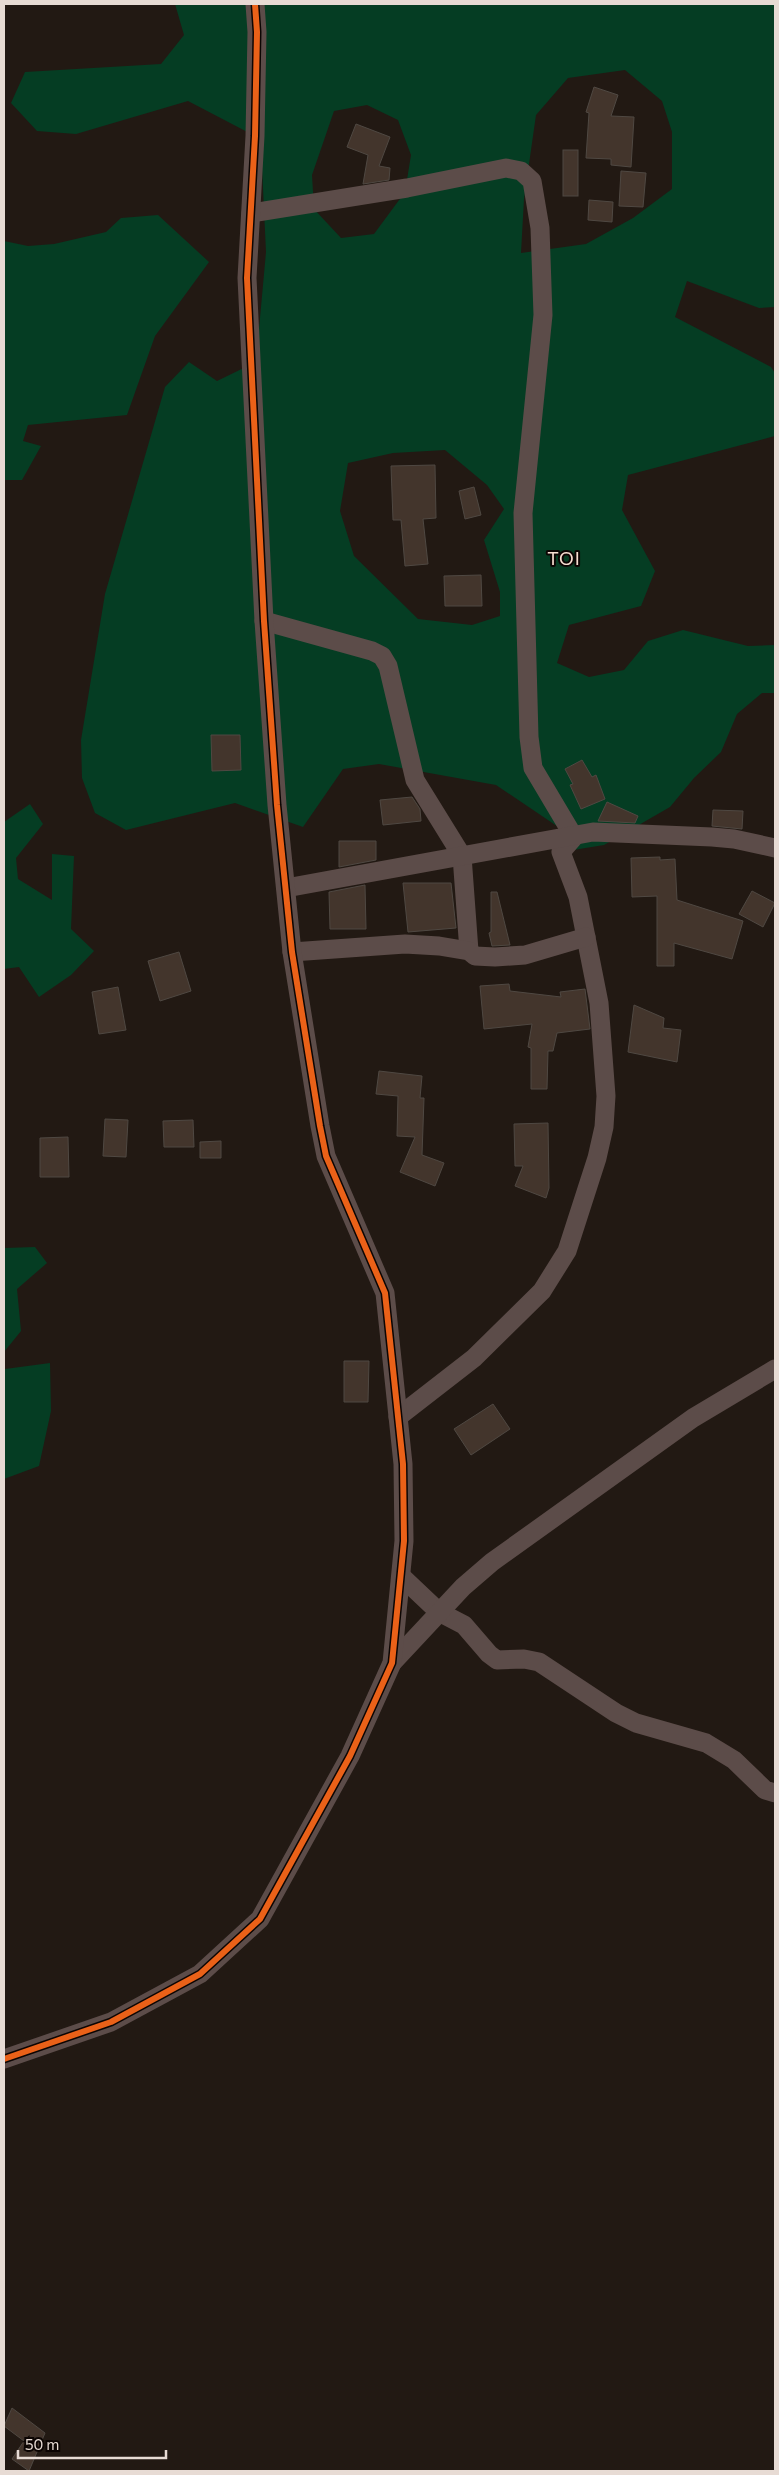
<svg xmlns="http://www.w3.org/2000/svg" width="779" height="2475" viewBox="0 0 779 2475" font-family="Commissioner,sans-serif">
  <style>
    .green { fill: #053d23; fill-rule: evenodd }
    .building { fill: #43352c; stroke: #4f4842 }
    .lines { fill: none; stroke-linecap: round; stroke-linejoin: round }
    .street { stroke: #5c4c49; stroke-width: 19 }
    .cycleway-casing { stroke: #0c0503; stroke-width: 9 }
    .cycleway { stroke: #ea6118; stroke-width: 6 }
    .labels { text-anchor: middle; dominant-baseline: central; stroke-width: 4; stroke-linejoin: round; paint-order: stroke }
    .quarter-label { font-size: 18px; letter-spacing: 1px; fill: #f7ded0; stroke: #0c0503 }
  </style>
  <rect width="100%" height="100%" fill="#221913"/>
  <g class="green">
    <path d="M175,4H775V307L759,308L687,281L675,317L771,367L775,373V436L628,475L622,510L655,571L641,606L569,625L557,663L589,677L624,670L648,641L683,630L748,646L775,645V693H762L737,714L721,752L694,778L670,807L604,845L561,852L573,837L496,785L379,764L343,769L303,827L235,803L126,830L95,813L82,778L81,740L105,594L165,387L189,362L217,381L256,362L266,252L261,146L255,136L188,101L76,134L37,131L11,103L25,72L161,64L184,35ZM625,70L662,101L672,132V189L633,218L586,244L521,253L524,199L536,115L568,78ZM367,105L398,120L411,155L405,192L374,234L341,238L314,209L312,175L334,111ZM445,450L487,485L504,509L484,540L500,592V616L472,625L418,619L354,556L340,511L348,463L393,453Z"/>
    <polygon points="158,215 209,262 155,336 127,415 28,425 23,441 41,446 22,480 4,480 4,241 28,246 54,244 106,232 121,218"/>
    <polygon points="30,804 43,824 16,858 18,879 52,900 52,854 74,856 71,929 94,951 71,975 39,997 19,967 4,969 4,822"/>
    <polygon points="35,1247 47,1263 17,1289 21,1331 4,1352 4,1248"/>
    <polygon points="50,1363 51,1411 39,1466 4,1479 4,1366 5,1369"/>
  </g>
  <g class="building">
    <polygon points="594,87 618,95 611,116 634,117 631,167 611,165 611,159 586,158 589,113 586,112"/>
    <polygon points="356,124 390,137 379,166 390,168 389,180 363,184 368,155 347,147"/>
    <rect x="563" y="150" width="15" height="46"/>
    <polygon points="621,171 646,173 643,207 619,206"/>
    <polygon points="589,200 613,202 612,222 588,220"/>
    <polygon points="435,465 436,518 423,519 428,564 405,566 401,520 393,520 391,466"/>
    <polygon points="474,487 481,515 465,519 459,491"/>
    <polygon points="481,575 482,606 445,606 444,576"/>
    <polygon points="211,735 240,735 241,770 212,771"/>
    <polygon points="582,760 592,777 596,775 605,799 581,809 570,785 573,784 565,769"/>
    <polygon points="412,797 420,809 421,821 383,825 380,800"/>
    <polygon points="607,802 638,816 635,823 598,821"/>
    <polygon points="713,810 743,811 742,829 712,826"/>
    <polygon points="339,841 376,841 376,860 339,867"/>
    <polygon points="660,857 660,860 675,859 677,900 743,921 732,959 674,943 674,966 657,966 657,896 632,897 631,858"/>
    <polygon points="403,883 451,883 456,928 408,932"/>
    <polygon points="365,885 366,929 330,929 329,892"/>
    <polygon points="752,891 775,903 763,927 739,914"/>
    <polygon points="491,892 497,892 510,945 492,946 489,933 491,932"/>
    <polygon points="179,952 191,991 160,1001 148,961"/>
    <polygon points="509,984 510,991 561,997 560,992 585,989 590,1029 557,1033 553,1051 548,1051 547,1089 531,1089 531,1048 528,1047 532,1024 484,1029 480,986"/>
    <polygon points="118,987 126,1030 99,1034 92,992"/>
    <polygon points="634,1005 664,1018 663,1028 681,1030 677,1062 628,1052"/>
    <polygon points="379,1071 422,1076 420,1098 424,1098 422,1155 444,1163 435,1186 400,1172 415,1137 397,1136 398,1096 376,1094"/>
    <polygon points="105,1119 128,1120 126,1157 103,1156"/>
    <polygon points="193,1120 194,1147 164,1147 163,1121"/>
    <polygon points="548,1123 549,1188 546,1198 515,1186 523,1166 515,1166 514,1124"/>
    <polygon points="68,1137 69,1177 40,1177 40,1138"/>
    <polygon points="221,1141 221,1158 200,1158 200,1142"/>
    <polygon points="344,1361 369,1361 368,1402 344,1402"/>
    <polygon points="493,1404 510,1429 471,1455 454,1429"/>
    <polygon points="12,2408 45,2433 29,2471 12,2459 24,2441 4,2426"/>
  </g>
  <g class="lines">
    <g class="street">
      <polyline points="251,213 407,188 506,168 521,171 532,181 540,228 543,315 523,513 529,737 533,768 574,837 561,852 578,897 599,1003 606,1096 604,1127 597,1158 567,1251 542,1291 474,1358 398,1417"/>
      <polyline points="264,621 372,651 382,656 388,666 415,780 462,856 469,951"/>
      <polyline points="286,888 593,832 712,837 734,839 775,848"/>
      <polyline points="292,952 405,944 439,946 469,951 475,956 495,957 525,955 586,937"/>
      <polyline points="402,1577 439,1612 464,1625 489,1654 497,1660 524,1659 539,1662 616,1713 636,1723 706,1743 734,1760 765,1790 775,1793"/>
      <polyline points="392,1663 463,1587 492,1562 693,1418 775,1369"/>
      <polyline points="4,2059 111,2022 200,1974 260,1919 350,1756 392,1663 404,1541 403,1464 385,1293 326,1156 320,1126 292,952 277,805 264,621 247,278 255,136 257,32 255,4"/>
    </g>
    <g class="cycleway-casing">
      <polyline id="cycleway" points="4,2059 111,2022 200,1974 260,1919 350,1756 392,1663 404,1541 403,1464 385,1293 326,1156 320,1126 292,952 277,805 264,621 247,278 255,136 257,32 255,4"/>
    </g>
    <use href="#cycleway" class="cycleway"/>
  </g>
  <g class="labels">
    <g class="quarter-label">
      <text x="564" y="558">TOI</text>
    </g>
  </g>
  <rect width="779" height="2475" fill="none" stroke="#e7dbd4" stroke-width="10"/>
  <path d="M18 2450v8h148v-8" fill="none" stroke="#e7dbd4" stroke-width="2.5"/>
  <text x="25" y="2450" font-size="15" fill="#e7dbd4" stroke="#0c0503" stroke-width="4" paint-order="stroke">50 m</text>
</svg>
